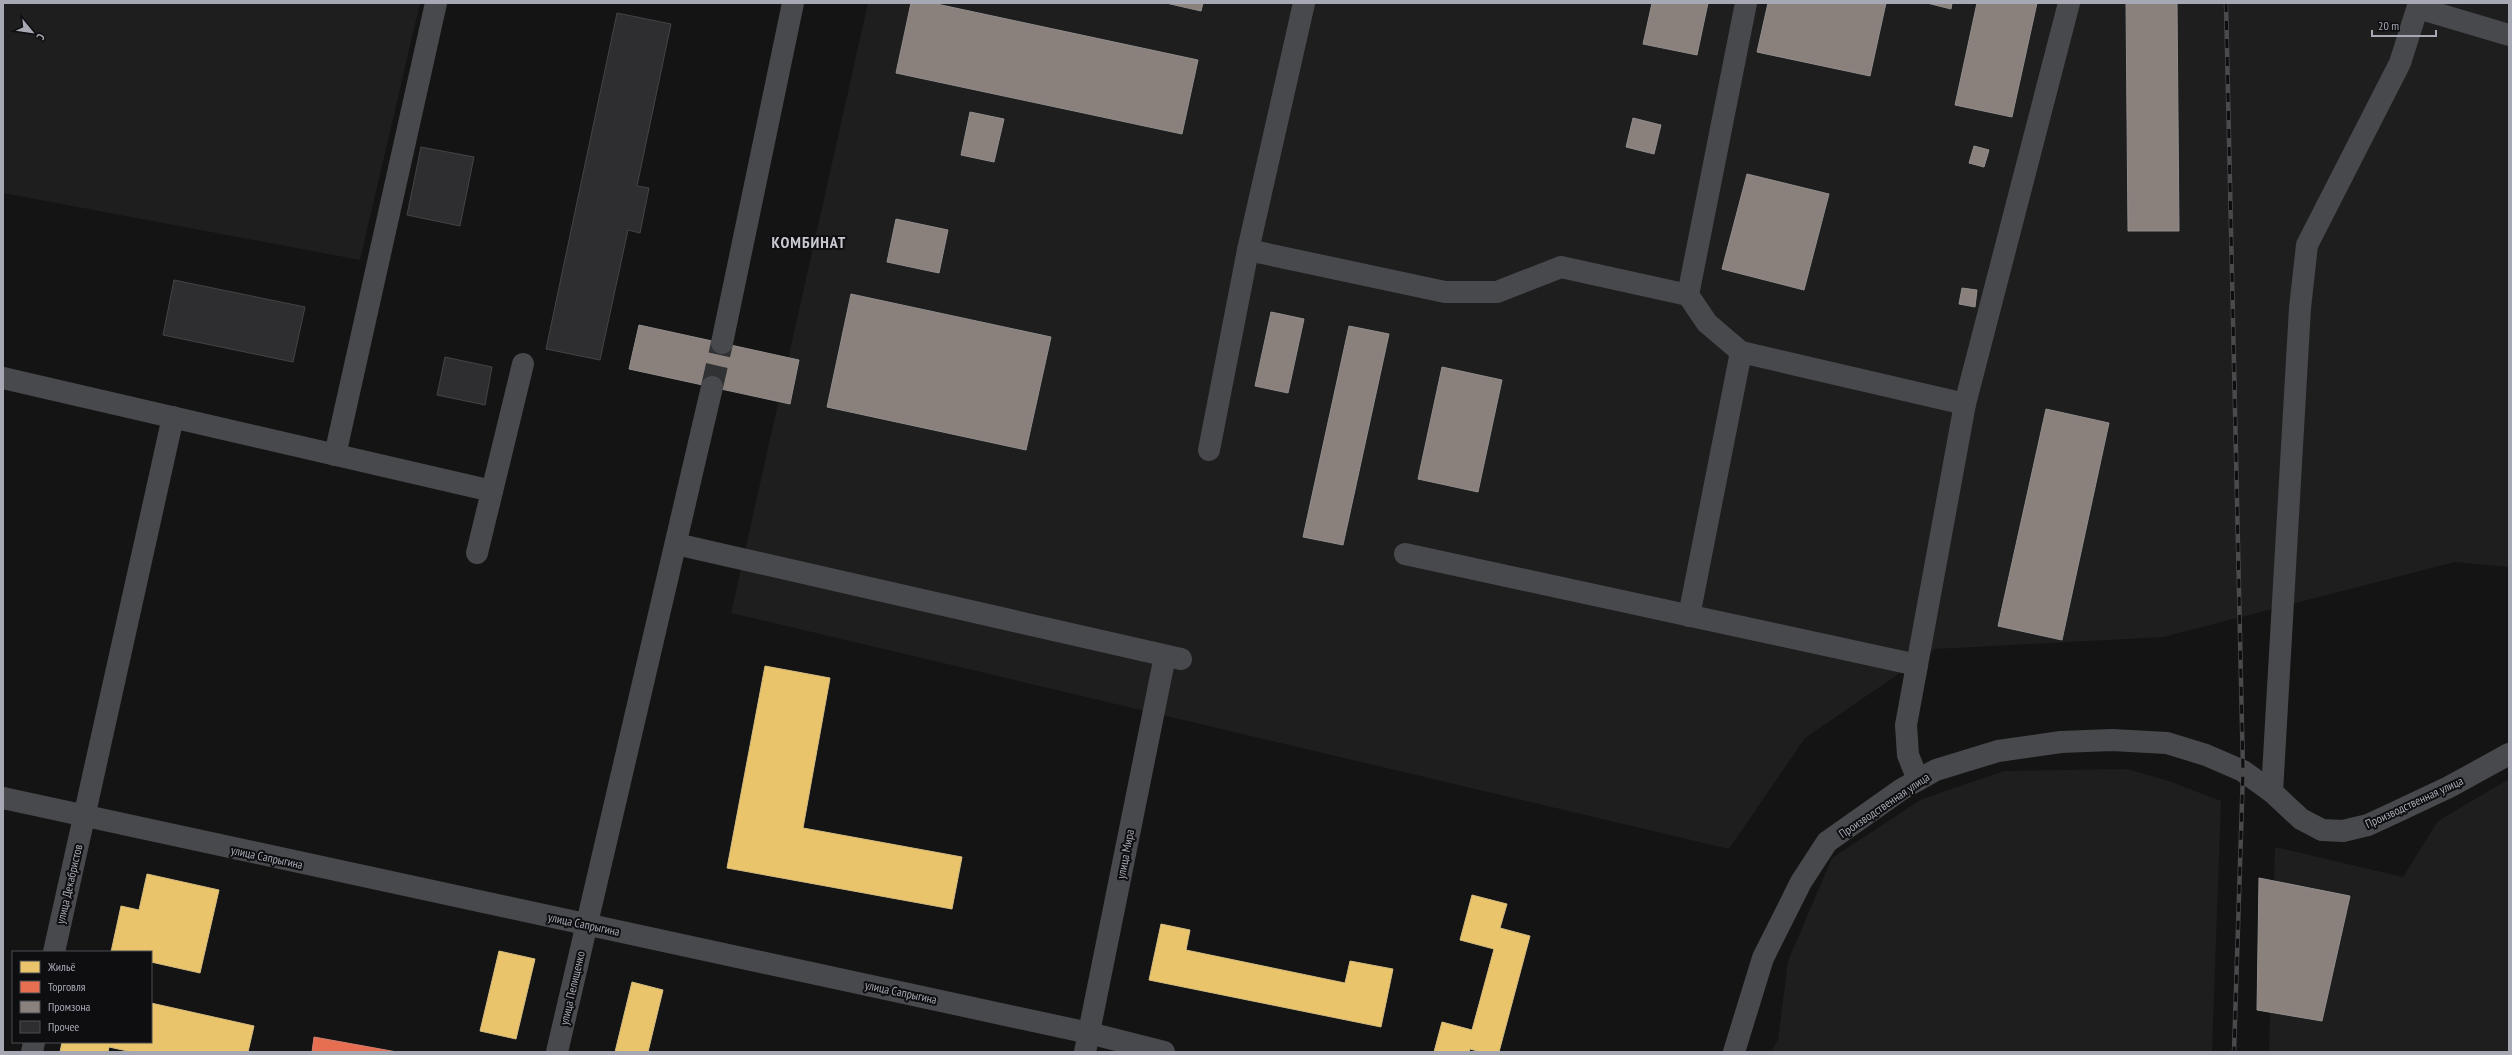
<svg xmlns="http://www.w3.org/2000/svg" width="2512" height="1055" viewBox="0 0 2512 1055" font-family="'PT Sans Narrow',sans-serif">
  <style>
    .built { fill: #1e1e1f }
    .homes { fill: #e9c46a; stroke: #d5bc80 }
    .shops { fill: #e76f51; stroke: #d4806f }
    .industry { fill: #8a817c; stroke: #928d8d }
    .building { fill: #2e2e30; stroke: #434447 }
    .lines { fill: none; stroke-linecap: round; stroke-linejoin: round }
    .minor-tunnel { stroke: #313234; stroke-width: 22; stroke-dasharray: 22 11; stroke-linecap: butt }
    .minor { stroke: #48494d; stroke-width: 22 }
    .rail-casing { stroke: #4a4a4d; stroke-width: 4.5 }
    .rail { stroke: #0e0e10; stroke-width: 3; stroke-dasharray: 9; stroke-linecap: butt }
    .labels { text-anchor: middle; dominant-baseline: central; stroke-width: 4; stroke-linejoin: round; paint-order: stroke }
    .street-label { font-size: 12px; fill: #a6a8b4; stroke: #0e0e10 }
    .district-label { font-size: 16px; font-weight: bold; letter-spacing: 1px; fill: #c7c8d0; stroke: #0e0e10 }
  </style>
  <rect width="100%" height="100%" fill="#141414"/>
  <g class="built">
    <polygon points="3,3 420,3 360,260 3,193"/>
    <polygon points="868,3 2509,3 2509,567 2455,562 2163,637 1935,649 1805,738 1729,849 731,613"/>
    <polygon points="2127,769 2169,781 2221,801 2212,1052 1771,1052 1778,1040 1788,961 1832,858 1922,799 2004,771"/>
    <polygon points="2509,779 2509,1052 2269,1052 2275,847 2403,877 2438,821"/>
  </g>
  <g class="homes">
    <polygon points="765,666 830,678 803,828 962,857 952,909 727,868"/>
    <polygon points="147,874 219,890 200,973 151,962 151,952 111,952 121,906 139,910"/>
    <polygon points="1472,895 1507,904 1500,928 1530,936 1499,1052 1481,1052 1470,1049 1469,1052 1434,1052 1442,1022 1472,1030 1494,949 1460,940"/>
    <polygon points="1161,924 1190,930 1186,950 1345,983 1350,961 1393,969 1381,1027 1149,980"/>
    <polygon points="499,951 535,959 516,1039 480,1031"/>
    <polygon points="632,982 663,990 648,1052 615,1052"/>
    <polygon points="151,1003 254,1026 248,1052 132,1052 109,1047 108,1052 60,1052 62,1042 151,1042"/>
  </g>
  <polygon class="shops" points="314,1037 397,1052 312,1052"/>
  <g class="industry">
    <polygon points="911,3 932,3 1198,60 1182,134 896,73"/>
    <polygon points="1166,3 1203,3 1201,11"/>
    <polygon points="1652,3 1708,3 1697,55 1643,44"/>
    <polygon points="1768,3 1886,3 1870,76 1757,52"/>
    <polygon points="1927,3 1952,3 1951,9"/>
    <polygon points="1977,3 2037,3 2012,117 1955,105"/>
    <polygon points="2126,3 2177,3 2179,231 2128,231"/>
    <polygon points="970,112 1004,119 994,162 961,155"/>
    <polygon points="1633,118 1661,125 1654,154 1626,147"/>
    <polygon points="1974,146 1989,150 1984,167 1969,163"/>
    <polygon points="1747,174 1829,194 1804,290 1722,269"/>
    <polygon points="896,219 948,230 939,273 887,262"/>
    <polygon points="1962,288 1977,290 1975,307 1959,304"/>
    <polygon points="851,294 1051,337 1026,450 827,407"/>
    <polygon points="1271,312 1304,319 1288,393 1255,386"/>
    <polygon points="639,325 799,360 790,404 629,369"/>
    <polygon points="1349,326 1389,334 1343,545 1303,537"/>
    <polygon points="1442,367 1502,380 1478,492 1418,479"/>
    <polygon points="2046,409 2109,423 2062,640 1998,626"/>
    <polygon points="2259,878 2350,896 2322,1021 2257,1010"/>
  </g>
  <g class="building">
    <polygon points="617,13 671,24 637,186 649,188 640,233 628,230 600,360 546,349"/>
    <polygon points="421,147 474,157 460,226 407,215"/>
    <polygon points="174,280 305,307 293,362 163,335"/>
    <polygon points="445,357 492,367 485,405 437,395"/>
  </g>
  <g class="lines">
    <polyline class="minor-tunnel" points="712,387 722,343"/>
    <g class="minor">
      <polyline points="2418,8 2509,35"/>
      <polyline points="1248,250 1445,292 1497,292 1561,267 1688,295 1707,323 1741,352 1965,404"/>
      <polyline points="1688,295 1746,3"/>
      <polyline points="722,343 793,3"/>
      <polyline points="3,378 492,491"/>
      <polyline points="1209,450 1248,250 1304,3"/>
      <polyline points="335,455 436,3"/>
      <polyline points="676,544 1181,659"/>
      <polyline points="477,553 523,364"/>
      <polyline points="1405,554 1917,665"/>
      <polyline points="1689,616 1741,352"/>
      <polyline points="1918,780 1908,755 1906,725 1965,404 2069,3"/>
      <polyline points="2272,792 2300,308 2307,245 2400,63 2419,3"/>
      <polyline points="3,798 1089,1033 1164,1052"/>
      <polyline points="54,952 173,417"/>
      <polyline points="32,1052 34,1042"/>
      <polyline points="557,1052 712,387"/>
      <polyline points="1085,1052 1165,656"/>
      <polyline points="1734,1052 1763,958 1801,882 1827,842 1902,789 1936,770 1998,751 2061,742 2112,740 2167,743 2206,755 2243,771 2272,792 2301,819 2322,830 2343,831 2368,825 2396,812 2449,787 2509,754"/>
    </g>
    <g class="rail-casing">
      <polyline id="rail" points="2226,3 2243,771 2234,1052"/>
    </g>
    <use href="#rail" class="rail"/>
  </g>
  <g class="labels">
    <g class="street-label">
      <text transform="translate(2414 802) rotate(-25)">Производственная улица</text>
      <text transform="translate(1884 805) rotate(-34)">Производственная улица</text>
      <text transform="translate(1125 854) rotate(-79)">улица Мира</text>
      <text transform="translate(267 857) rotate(12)">улица Сапрыгина</text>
      <text transform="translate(69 884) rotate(-77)">улица Декабристов</text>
      <text transform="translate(584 924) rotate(12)">улица Сапрыгина</text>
      <text transform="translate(572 988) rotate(-77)">улица Пелищенко</text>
      <text transform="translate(901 992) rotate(12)">улица Сапрыгина</text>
    </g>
    <g class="district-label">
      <text x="809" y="242">КОМБИНАТ</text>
    </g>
  </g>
  <rect width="2512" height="1055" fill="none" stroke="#a6a8b4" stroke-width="8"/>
  <rect x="12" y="951" width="140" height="92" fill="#0e0e10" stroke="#4b4c52"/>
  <rect x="20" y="961" width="20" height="12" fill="#e9c46a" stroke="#4b4c52"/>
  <text x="48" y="971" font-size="12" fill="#a6a8b4">Жильё</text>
  <rect x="20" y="981" width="20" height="12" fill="#e76f51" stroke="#4b4c52"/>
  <text x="48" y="991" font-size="12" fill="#a6a8b4">Торговля</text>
  <rect x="20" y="1001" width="20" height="12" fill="#8a817c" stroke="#4b4c52"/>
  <text x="48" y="1011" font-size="12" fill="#a6a8b4">Промзона</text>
  <rect x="20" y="1021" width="20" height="12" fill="#2e2e30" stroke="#4b4c52"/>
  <text x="48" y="1031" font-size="12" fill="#a6a8b4">Прочее</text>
  <g transform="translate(32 32) rotate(119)" stroke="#0e0e10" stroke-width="3" paint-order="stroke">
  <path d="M0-3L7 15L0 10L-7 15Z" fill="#a6a8b4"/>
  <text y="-6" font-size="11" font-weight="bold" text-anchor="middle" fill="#a6a8b4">С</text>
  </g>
  <path d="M2372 30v6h64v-6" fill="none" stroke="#a6a8b4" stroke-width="2"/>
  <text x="2378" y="30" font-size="12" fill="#a6a8b4" stroke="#0e0e10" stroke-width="3" paint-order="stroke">20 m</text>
</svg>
